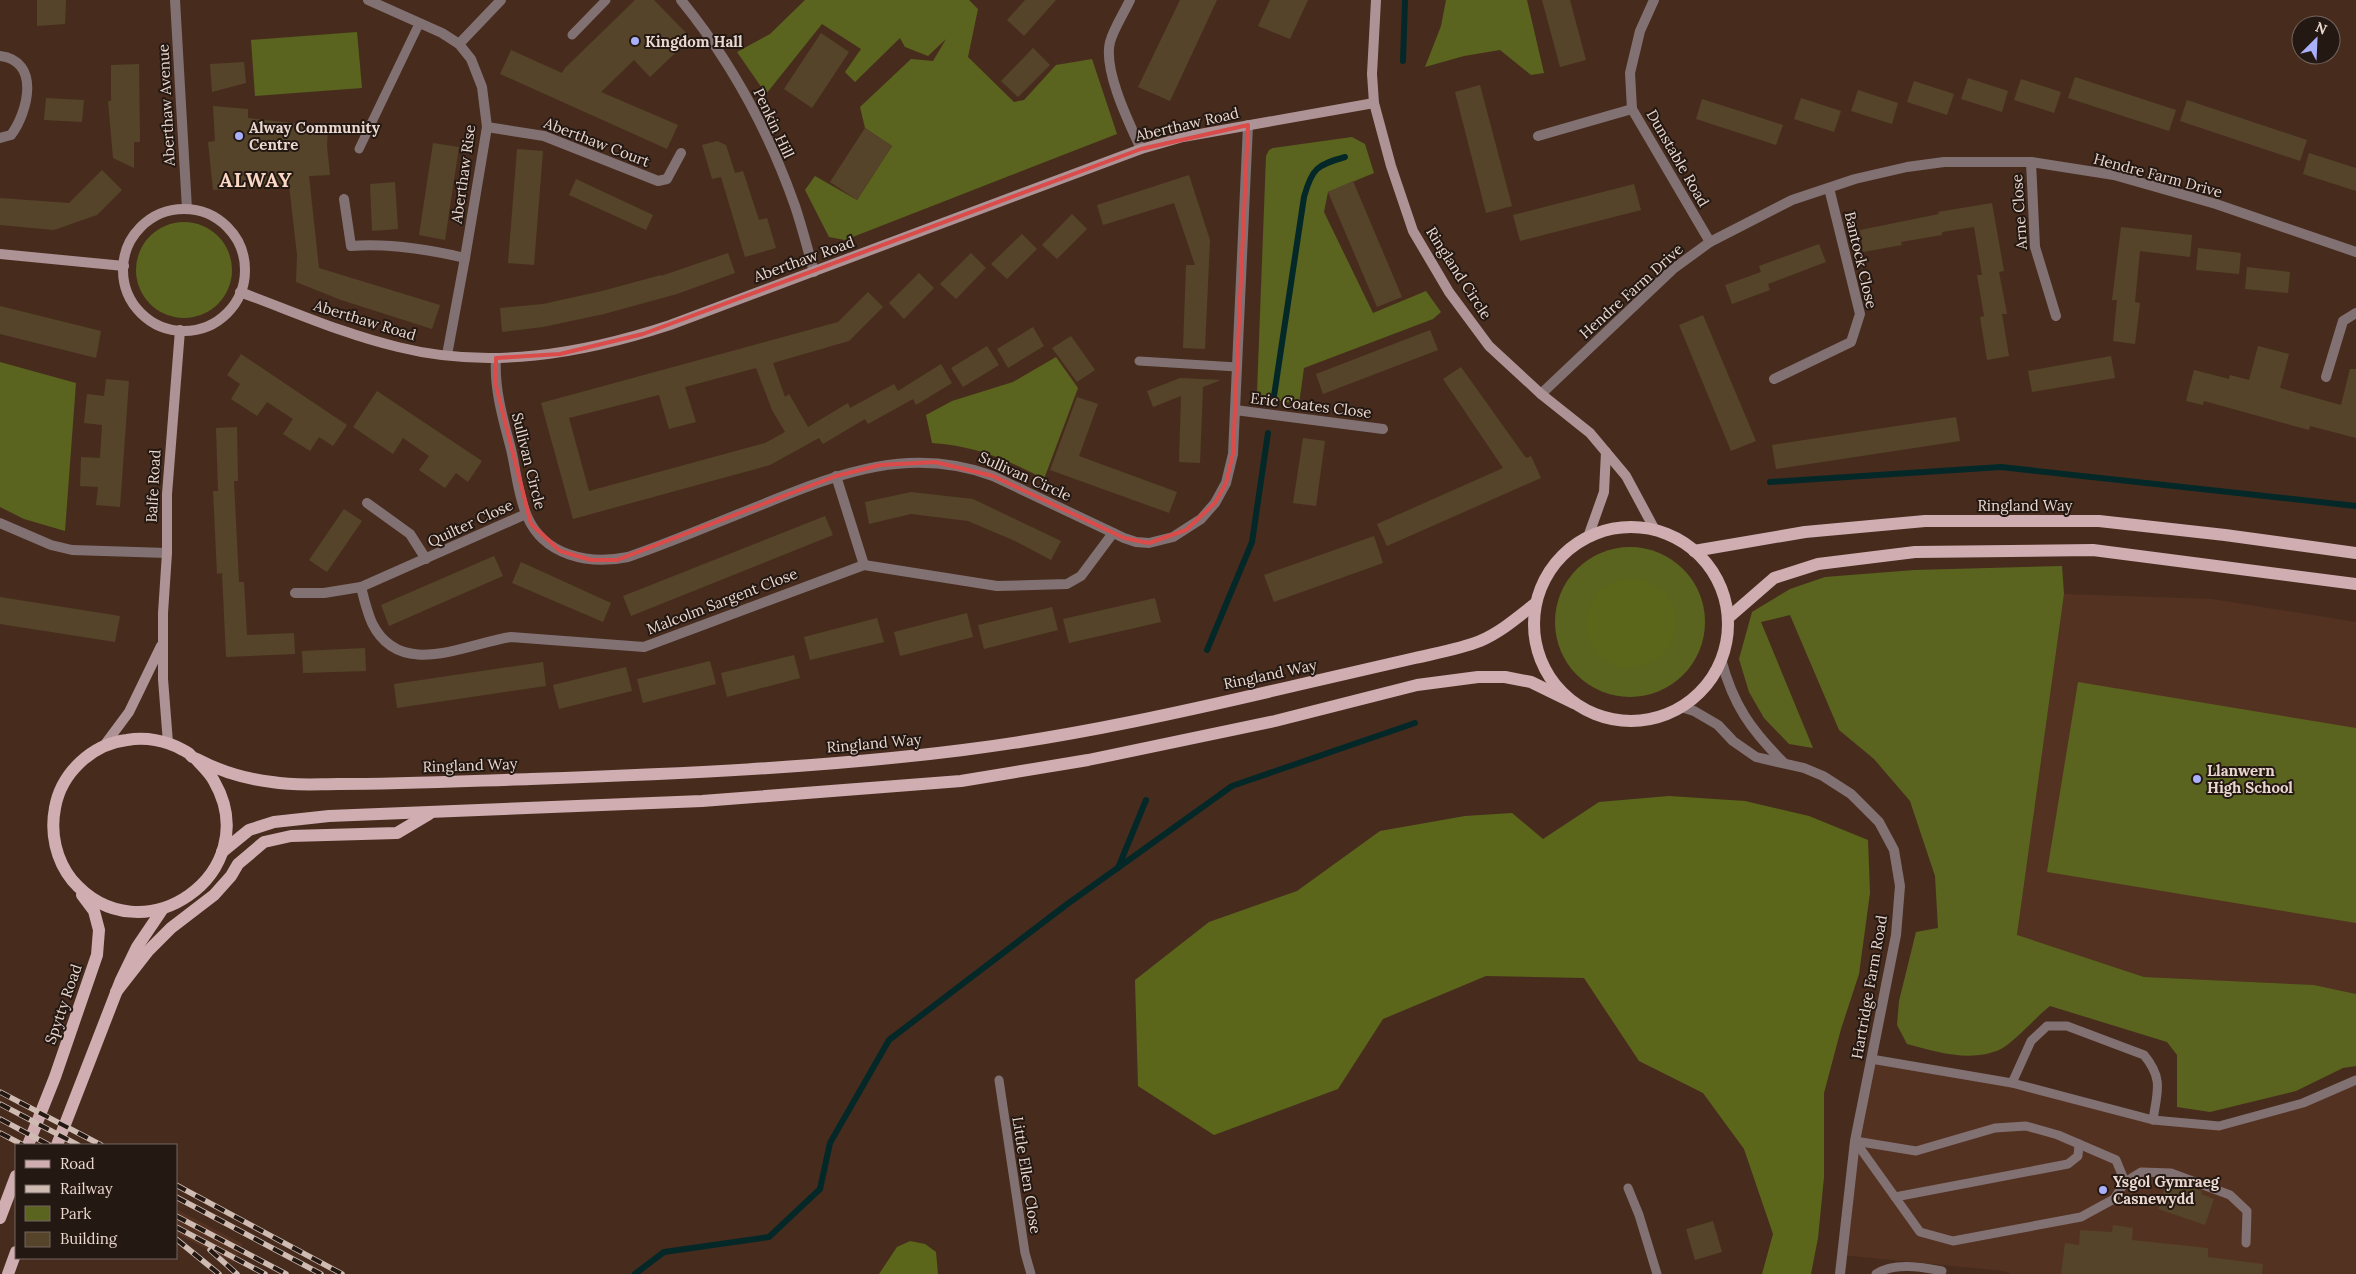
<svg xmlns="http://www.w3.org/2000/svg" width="2356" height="1274" viewBox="0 0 2356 1274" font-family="Lora,serif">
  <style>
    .built { fill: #543221 }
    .green { fill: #5a641e }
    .forest { fill: #5b661b }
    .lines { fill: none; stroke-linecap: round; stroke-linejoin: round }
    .stream { stroke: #042828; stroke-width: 6 }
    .building { fill: #554429; fill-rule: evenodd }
    .lane { stroke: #827173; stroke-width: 9 }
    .street { stroke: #827173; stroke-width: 10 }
    .secondary { stroke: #ae9396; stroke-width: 10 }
    .primary { stroke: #cfadb1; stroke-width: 12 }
    .rail-casing { stroke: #cfbbb2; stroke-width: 5.5 }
    .rail { stroke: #241812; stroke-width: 4; stroke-dasharray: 11; stroke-linecap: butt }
    .marked { fill: none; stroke: #da4b49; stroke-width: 4; stroke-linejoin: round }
    .poi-dot { fill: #a9b0fc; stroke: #241812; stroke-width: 2 }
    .labels { text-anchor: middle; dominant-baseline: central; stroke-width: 4; stroke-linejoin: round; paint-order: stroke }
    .poi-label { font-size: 15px; font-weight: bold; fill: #ead7cf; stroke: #241812; text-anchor: start }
    .street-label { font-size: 15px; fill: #ead7cf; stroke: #241812 }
    .district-label { font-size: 20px; font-weight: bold; letter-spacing: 1px; fill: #fbd7c5; stroke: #241812 }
  </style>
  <rect width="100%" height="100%" fill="#472c1e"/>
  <g class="built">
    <polygon points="2064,594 2212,599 2356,622 2356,994 2314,985 2144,977 2017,936"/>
    <polygon points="1871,1059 2012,1083 2153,1120 2219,1126 2256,1117 2356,1080 2356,1274 2011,1274 2004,1271 1842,1255"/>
    <polygon points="176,1209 243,1244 233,1263 176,1233"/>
  </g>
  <g class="green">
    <polygon points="805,0 969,0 978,9 968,57 1014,102 1024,100 1056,65 1092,59 1117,134 845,240 829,237 805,190 815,176 857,200 892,146 865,128 860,107 911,59 933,61 946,39 928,56 905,47 900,38 855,82 845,72 861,49 822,24 766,94 737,52 770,34"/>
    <polygon points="1446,0 1527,0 1544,73 1531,75 1500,50 1464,56 1425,67 1441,26"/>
    <polygon points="357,32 362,88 255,96 251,40"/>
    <polygon points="1352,137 1365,144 1374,173 1328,192 1324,212 1373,313 1426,291 1441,312 1433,319 1304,368 1299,404 1260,398 1257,393 1266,156 1269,150 1273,148"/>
    <circle cx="184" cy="270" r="48"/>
    <path d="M1056,357L1078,388L1044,479C1009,460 972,445 932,443L926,415L952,401L1013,382Z"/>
    <polygon points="0,362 76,383 65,531 24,519 0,507"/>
    <circle cx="1630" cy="622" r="75"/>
    <path d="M2062,566L2064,594L2017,935L2144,977L2314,985L2356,994V1066L2343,1068L2296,1091L2210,1112L2177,1107V1055L2167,1042L2050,1006C2036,1017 2015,1041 2001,1049C1971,1063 1937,1052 1907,1044L1897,1025L1899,1001L1916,932L1938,928L1935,876L1910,801L1874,759L1839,730L1790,615L1761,622L1813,748L1789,744L1764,718L1749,692L1739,659L1752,612L1790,589L1825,577L1914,570Z"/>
    <polygon points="2078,682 2356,728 2356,923 2047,872"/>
  </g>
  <g class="forest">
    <circle cx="1631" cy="623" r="45"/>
    <polygon points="1669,796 1745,801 1809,816 1868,840 1870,893 1859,974 1841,1029 1824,1093 1824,1177 1818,1238 1811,1274 1762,1274 1773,1234 1744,1149 1703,1093 1639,1061 1584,978 1486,976 1383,1019 1338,1089 1214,1135 1138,1086 1135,980 1209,922 1297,891 1380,831 1465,816 1512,813 1543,839 1599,802"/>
    <polygon points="910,1241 925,1244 936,1252 938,1274 879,1274 897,1247"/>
  </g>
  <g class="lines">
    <g class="stream">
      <polyline points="1403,61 1405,0"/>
      <path d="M1274,396L1304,197C1312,168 1317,165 1345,157"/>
      <polyline points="1770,482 2001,467 2356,506"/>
      <polyline points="1207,650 1252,542 1268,433"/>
      <polyline points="1118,868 1146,800"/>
      <polyline points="635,1274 664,1252 769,1237 820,1189 830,1143 889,1040 1066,905 1232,786 1415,723"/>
    </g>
  </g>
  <g class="building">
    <polygon points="37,0 66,0 65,24 37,26"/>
    <polygon points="635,0 654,0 691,38 650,77 634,60 601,92 678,125 667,149 500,74 511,50 562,73 565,68"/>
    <polygon points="1025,0 1056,0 1024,36 1007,20"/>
    <polygon points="1180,0 1217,0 1170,101 1138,87"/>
    <polygon points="1270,0 1308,0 1290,39 1258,26"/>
    <polygon points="1542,0 1570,0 1586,60 1560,67"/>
    <polygon points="821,33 849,52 812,108 784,89"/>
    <polygon points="1033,48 1050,65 1018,97 1001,81"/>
    <polygon points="244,62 246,83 212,92 210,64"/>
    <polygon points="139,64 140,142 134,142 134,168 113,158 108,101 111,101 111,65"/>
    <polygon points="2075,77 2176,110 2169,131 2068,98"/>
    <polygon points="1968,78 2008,91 2002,112 1961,99"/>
    <polygon points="2021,79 2061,92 2054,113 2014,100"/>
    <polygon points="1914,81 1954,94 1947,115 1907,102"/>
    <polygon points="1480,85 1512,206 1486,213 1455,92"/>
    <polygon points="1858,90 1898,103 1892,124 1851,111"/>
    <polygon points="46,98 84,100 82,122 44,120"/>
    <polygon points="1801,98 1841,111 1834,132 1794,119"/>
    <polygon points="1702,99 1783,125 1776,145 1696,119"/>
    <polygon points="2187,100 2307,140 2300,161 2180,121"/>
    <polygon points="213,106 248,109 248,118 328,127 327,146 330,175 309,176 319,268 440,305 432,329 341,300 296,282 297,255 289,185 213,190 208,142 215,141"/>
    <polygon points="865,128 892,146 857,200 830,182"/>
    <polygon points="717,141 726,145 735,173 743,171 759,220 767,218 776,248 745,257 721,177 712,179 702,145"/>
    <polygon points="433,143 459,147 445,240 419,235"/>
    <polygon points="517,149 543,151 534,265 508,263"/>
    <polygon points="2309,153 2356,168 2356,191 2303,174"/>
    <polygon points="102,170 122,190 97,215 54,230 0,225 0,198 69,203"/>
    <polygon points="1189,175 1210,240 1205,349 1183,348 1186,265 1195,265 1174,203 1103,225 1097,205"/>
    <polygon points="576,179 653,215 646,230 569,195"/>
    <polygon points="1353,181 1402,297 1377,307 1328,192"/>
    <polygon points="395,182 398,229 372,231 370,184"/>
    <polygon points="1634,184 1641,210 1520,241 1513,215"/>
    <polygon points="1992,203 2004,271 1999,272 2007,314 2002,314 2009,356 1987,360 1980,317 1984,316 1977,275 1982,275 1974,227 1942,232 1942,235 1901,242 1902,245 1863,252 1860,230 1939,214 1938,212"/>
    <polygon points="1072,214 1087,229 1057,259 1042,245"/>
    <polygon points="2121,227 2192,235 2190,257 2140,251 2135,302 2140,303 2135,344 2113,341 2117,300 2112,300"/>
    <polygon points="1022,234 1037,249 1007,279 991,264"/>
    <polygon points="1819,244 1826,262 1768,284 1770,290 1732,304 1725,285 1761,272 1759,266"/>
    <polygon points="2198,248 2241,253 2239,274 2196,270"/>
    <polygon points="728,253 735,273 677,294 604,314 543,327 502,332 500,308 543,304 602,291 661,275 661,276"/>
    <polygon points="971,253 986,268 956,299 940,284"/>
    <polygon points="2247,267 2290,272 2288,293 2245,289"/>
    <polygon points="919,273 934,288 904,319 889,303"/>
    <path d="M868,292L883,307L849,341L773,363L785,397L789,394L808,427L848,403L850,408L894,384L898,391L941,364L952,383L916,405L913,399L868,424L865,419L823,444L819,438L770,465L573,519L541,403L838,322ZM756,368L772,410L785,432L765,443L589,491L569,418L659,395L669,429L696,422L685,387Z"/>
    <polygon points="0,306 101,331 96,358 0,334"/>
    <polygon points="1703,315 1756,441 1731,451 1679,325"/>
    <polygon points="1033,327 1044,346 1008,368 997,349"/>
    <polygon points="1430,330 1438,350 1323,394 1316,374"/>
    <polygon points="1071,336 1095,370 1077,382 1052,348"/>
    <polygon points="987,346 999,365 963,387 951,368"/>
    <polygon points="2258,346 2289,354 2280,388 2341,405 2350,369 2356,369 2356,438 2310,426 2309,430 2204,401 2203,405 2186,401 2194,370 2229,379 2230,375 2249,380"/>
    <polygon points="241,354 347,425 333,446 319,437 310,451 283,434 293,419 267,402 257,416 231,399 240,384 227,375"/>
    <polygon points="2111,356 2115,378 2032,392 2028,371"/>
    <polygon points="1461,367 1526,458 1531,456 1541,478 1387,546 1377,524 1503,468 1443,379"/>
    <polygon points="1180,378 1221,380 1203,387 1200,463 1179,462 1181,396 1153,407 1147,391"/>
    <polygon points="106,379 129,381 120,507 96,505 98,487 80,486 81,457 100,458 102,425 84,423 87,394 104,396"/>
    <polygon points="377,391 482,461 468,482 456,473 445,488 419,470 429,456 403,438 393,454 353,427"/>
    <polygon points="1077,397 1098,404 1079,456 1177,492 1169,513 1050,470"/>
    <polygon points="1956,417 1960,441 1776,469 1772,445"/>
    <polygon points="237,427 238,481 234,481 239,582 244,582 247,635 294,633 295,654 226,657 222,573 217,574 213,491 218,491 216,428"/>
    <polygon points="1303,438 1325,441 1316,506 1293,503"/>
    <polygon points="911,492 973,499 1061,541 1051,560 1015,541 968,521 911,514 869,524 865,502"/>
    <polygon points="344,509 362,521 327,572 309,560"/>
    <polygon points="825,516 833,535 631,616 623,596"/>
    <polygon points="1374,536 1383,563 1274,602 1264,575"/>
    <polygon points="494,556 503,576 389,626 381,605"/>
    <polygon points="521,562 611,603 603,622 512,583"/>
    <polygon points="0,597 120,616 115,642 0,624"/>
    <polygon points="1155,598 1161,622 1069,643 1063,619"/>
    <polygon points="1052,607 1058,630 984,649 978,625"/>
    <polygon points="967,613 973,637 900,656 894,632"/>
    <polygon points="877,618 884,642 810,660 804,637"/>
    <polygon points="365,648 366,671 303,673 302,651"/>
    <polygon points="794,655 800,678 727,697 721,673"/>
    <polygon points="710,661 716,684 643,703 637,679"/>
    <polygon points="543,662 546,686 397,708 394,684"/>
    <polygon points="626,667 632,691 559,709 553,685"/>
    <polygon points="2173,1181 2202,1191 2201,1194 2214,1199 2205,1225 2158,1209 2166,1183 2172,1185"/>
    <polygon points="1713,1221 1722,1252 1695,1260 1686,1229"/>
    <polygon points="2113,1225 2133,1228 2132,1240 2208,1248 2208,1257 2263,1264 2262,1274 2061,1274 2065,1243 2079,1245 2080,1230 2112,1232"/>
  </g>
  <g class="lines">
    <g class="lane">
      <polyline points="572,35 606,0"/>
      <polyline points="359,149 419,24"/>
      <polyline points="1139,361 1237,367"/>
      <polyline points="1871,1059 2012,1083 2153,1120 2219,1126 2303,1103 2356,1080"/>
      <polyline points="999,1080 1025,1253 1031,1274"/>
      <path d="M2012,1083L2031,1041L2047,1026H2067L2144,1055C2164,1079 2157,1092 2153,1120"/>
      <polygon points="2026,1126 2058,1135 2116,1160 2125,1182 2114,1199 2081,1217 1953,1241 1920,1232 1855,1141 1916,1151 1995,1128"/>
      <polyline points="2125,1182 2141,1172 2171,1173 2230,1195 2247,1211 2246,1243"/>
      <polyline points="1628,1188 1639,1215 1657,1274"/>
      <polyline points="1895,1197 2068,1164 2078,1156 2079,1144"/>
      <path d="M1876,1274C1894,1262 1922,1267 1942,1271"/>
    </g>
    <g class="street">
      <polyline points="175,0 187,209"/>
      <polyline points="368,0 442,33 459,44 471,59 482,87 487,127 465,258 447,355"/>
      <path d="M681,0C730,60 769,132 795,206C802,227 808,250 814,272"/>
      <path d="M1130,0C1124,13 1114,28 1110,42C1103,70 1129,123 1141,149"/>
      <polyline points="1654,0 1640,31 1630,73 1632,109 1710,242"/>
      <polyline points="459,44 501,0"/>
      <path d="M0,56C41,61 28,112 11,135L0,138"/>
      <polyline points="487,127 544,136 658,181 667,179 681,153"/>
      <polyline points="1538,136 1632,109"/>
      <polyline points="2031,162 2035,247 2056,316"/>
      <path d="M344,199L351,246C390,243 427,249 465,258"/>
      <path d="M496,358C494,389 503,419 511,449C516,470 518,496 527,516C544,556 589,565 628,557C675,541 720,521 766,503C842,472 911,446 993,476L1124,538L1136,542L1149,543L1173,537L1201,519L1215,503L1226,483L1233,454L1248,125"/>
      <polyline points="2326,377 2343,321 2356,313"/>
      <polyline points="1774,379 1851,342 1860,314 1829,188"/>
      <polyline points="1541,394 1673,269 1710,242 1792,200 1855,179 1907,167 1944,162 2031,162 2114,175 2216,204 2356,252"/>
      <polyline points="1235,410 1383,429"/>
      <polyline points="836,476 864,565"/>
      <polyline points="367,503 410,534 426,559"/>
      <polyline points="0,523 51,545 72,550 167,553"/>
      <path d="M361,587C364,599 367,612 372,623C400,680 465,644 511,637L644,647L864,565L997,586L1067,584L1081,576L1113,533"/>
      <polyline points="295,593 324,593 361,587 526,514"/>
      <path d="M1721,659C1733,705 1751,730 1784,763"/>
      <polyline points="1681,707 1694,711 1718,725 1733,741 1756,757 1804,768 1823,776 1851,794 1879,822 1894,850 1900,886 1896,935 1855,1141 1840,1274"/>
    </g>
    <g class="secondary">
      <polyline points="1376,0 1372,74 1374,103 1391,166 1413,231 1449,292 1489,346 1541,394 1590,433 1626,476 1655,530"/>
      <circle cx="184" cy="270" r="61"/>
      <polyline points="0,254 124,266"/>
      <path d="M240,292C292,311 343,334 398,347C489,370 582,354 670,325L1141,149L1183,137L1374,103"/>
      <polyline points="1588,537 1604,492 1606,452"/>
      <polyline points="168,743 163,679 163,613 167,553 167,494 180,330"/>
      <polyline points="103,747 129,712 161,646"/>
    </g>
    <g class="primary">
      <circle cx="1631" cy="624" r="97"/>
      <polyline points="1694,551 1805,532 1925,521 2099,521 2225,535 2356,553"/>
      <polyline points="1728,618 1774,578 1818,564 1915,552 2093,550 2356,584"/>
      <path d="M196,759C202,766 210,773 214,781C267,873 141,961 72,880C56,860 50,833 55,808C61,773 92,744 127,740C145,737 166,740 183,750C198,758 183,753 199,760C222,772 246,779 272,782C294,786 317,784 339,784C403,784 467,781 531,779C675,774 820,768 963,750C1076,736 1191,710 1302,684C1340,675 1377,667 1415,658C1436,653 1460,649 1480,641C1501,632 1518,617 1536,603"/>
      <polyline points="222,852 249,830 274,822 329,816 702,801 961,781 1088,760 1275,721 1417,685 1478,677 1505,677 1531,682 1574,703"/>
      <polyline points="116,992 148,951 171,928 214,895 231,876 238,864 264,842 291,836 397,833 429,814"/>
      <polyline points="28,1145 55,1077 97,955 99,930 94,911 82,895"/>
      <polyline points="57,1145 121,980 137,947 162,910"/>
      <polyline points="0,1218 16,1176"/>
      <polyline points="8,1274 16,1252"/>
    </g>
    <g class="rail-casing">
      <g id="rail">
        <polyline points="0,1092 101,1145"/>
        <polyline points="0,1104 78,1145"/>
        <polyline points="0,1119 49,1145"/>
        <polyline points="0,1133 23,1145"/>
        <polyline points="176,1185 342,1274"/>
        <polyline points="176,1197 321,1274"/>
        <polyline points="176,1216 286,1274"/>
        <polyline points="176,1227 265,1274"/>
        <polyline points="176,1239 219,1274"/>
        <polyline points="210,1250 237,1274"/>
      </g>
    </g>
    <use href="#rail" class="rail"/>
  </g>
  <path class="marked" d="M1248,125L1233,454L1226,483L1215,503L1186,530L1149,543L1124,538L993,476L935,462L880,465L836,476L617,560H591L560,551L531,524L496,386V358L560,354L643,334L1141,149Z"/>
  <g class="poi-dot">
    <circle cx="635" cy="41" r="5"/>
    <circle cx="239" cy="136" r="5"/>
    <circle cx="2197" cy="779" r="5"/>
    <circle cx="2103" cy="1190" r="5"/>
  </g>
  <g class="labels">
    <g class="poi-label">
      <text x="645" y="41">Kingdom Hall</text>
      <text x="249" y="127">Alway Community<tspan x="249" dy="17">Centre</tspan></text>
      <text x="2207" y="770">Llanwern<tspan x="2207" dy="17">High School</tspan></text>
      <text x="2113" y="1181">Ysgol Gymraeg<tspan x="2113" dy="17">Casnewydd</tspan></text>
    </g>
    <g class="street-label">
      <text transform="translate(166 105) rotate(-93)">Aberthaw Avenue</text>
      <text transform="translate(774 123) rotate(65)">Penkin Hill</text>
      <text transform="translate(1187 124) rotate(-13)">Aberthaw Road</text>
      <text transform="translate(597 142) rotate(21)">Aberthaw Court</text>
      <text transform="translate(1678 158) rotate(60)">Dunstable Road</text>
      <text transform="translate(463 174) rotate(-82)">Aberthaw Rise</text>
      <text transform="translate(2158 175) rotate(15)">Hendre Farm Drive</text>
      <text transform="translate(2019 212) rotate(-94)">Arne Close</text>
      <text transform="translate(804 259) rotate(-20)">Aberthaw Road</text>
      <text transform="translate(1861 260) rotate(77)">Bantock Close</text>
      <text transform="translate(1459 273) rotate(57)">Ringland Circle</text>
      <text transform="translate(1631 291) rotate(-42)">Hendre Farm Drive</text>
      <text transform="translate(365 320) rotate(17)">Aberthaw Road</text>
      <text transform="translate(1311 405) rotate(7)">Eric Coates Close</text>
      <text transform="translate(529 461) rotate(76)">Sullivan Circle</text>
      <text transform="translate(1025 476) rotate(24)">Sullivan Circle</text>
      <text transform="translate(153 486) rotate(-87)">Balfe Road</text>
      <text x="2025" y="505">Ringland Way</text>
      <text transform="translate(470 523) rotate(-25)">Quilter Close</text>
      <text transform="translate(722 601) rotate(-21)">Malcolm Sargent Close</text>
      <text transform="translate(1270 674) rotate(-12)">Ringland Way</text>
      <text transform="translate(874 743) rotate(-5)">Ringland Way</text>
      <text transform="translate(470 765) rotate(-2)">Ringland Way</text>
      <text transform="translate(1869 987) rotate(-80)">Hartridge Farm Road</text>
      <text transform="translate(63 1004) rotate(-71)">Spytty Road</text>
      <text transform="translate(1027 1175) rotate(81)">Little Ellen Close</text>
    </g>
    <g class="district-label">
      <text x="256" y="179">ALWAY</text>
    </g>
  </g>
  <rect x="15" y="1144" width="162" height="115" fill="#241812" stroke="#73645e"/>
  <rect x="25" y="1160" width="25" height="8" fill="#cfadb1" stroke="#73645e"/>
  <text x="60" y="1169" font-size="15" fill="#ead7cf">Road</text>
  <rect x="25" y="1185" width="25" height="8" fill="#cfbbb2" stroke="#73645e"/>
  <text x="60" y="1194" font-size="15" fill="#ead7cf">Railway</text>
  <rect x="25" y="1206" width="25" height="15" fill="#5a641e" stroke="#73645e"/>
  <text x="60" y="1219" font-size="15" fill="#ead7cf">Park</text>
  <rect x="25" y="1232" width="25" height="15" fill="#554429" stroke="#73645e"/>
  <text x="60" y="1244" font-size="15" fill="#ead7cf">Building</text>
  <g transform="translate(2316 40) rotate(24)"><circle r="24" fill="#241812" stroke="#73645e"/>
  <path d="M0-4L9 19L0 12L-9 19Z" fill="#a9b0fc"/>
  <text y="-8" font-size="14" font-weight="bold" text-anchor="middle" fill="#ead7cf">N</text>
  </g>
</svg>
